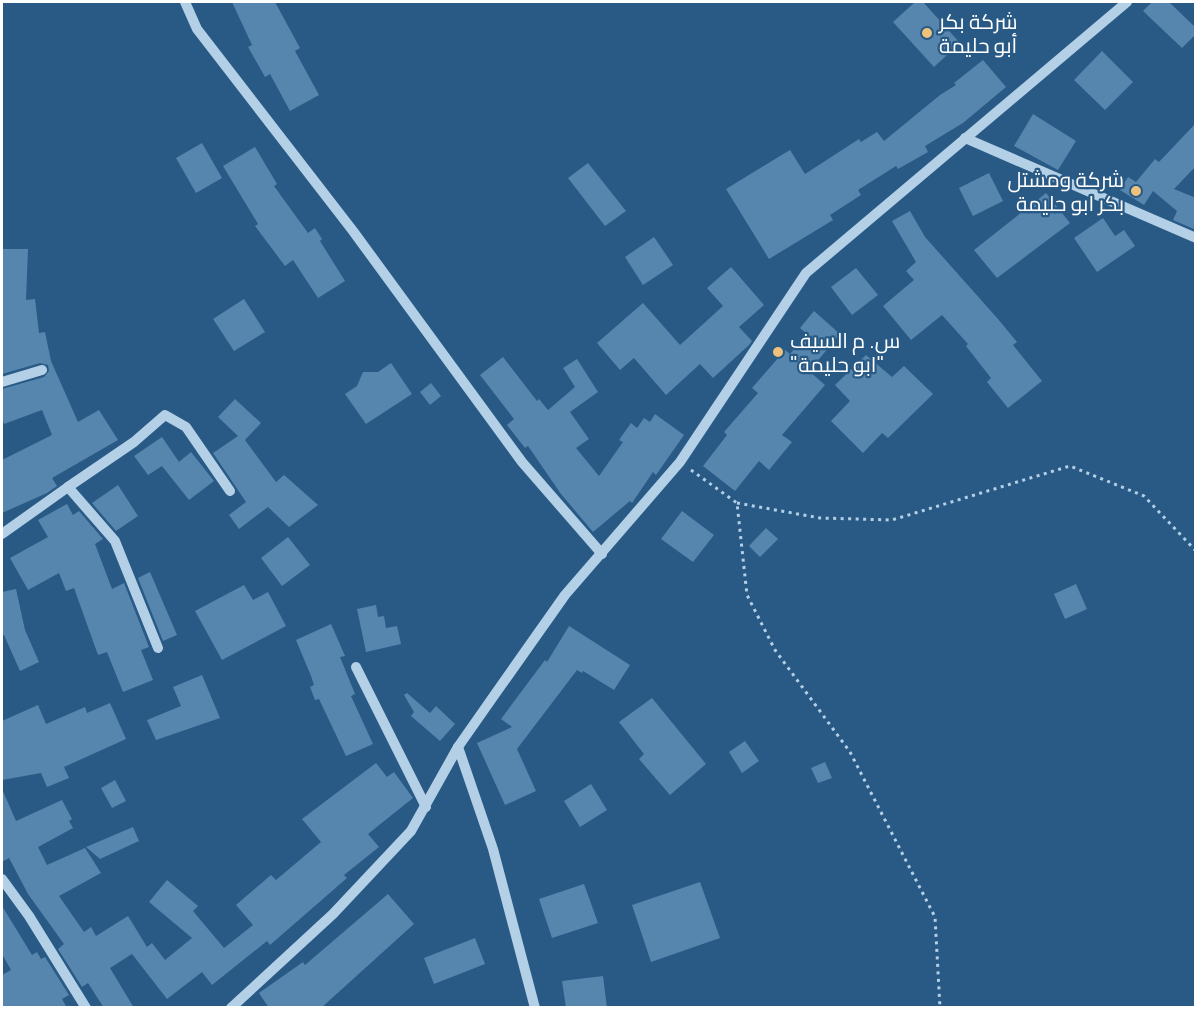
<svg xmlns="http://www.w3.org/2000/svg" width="1197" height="1009" viewBox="0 0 1197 1009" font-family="Manrope,Cairo,sans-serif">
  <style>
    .building { fill: #5686ae }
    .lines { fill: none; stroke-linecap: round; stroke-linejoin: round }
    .path { stroke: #b4d0e7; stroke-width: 3; stroke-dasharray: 3 4.5; stroke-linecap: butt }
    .minor { stroke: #b4d0e7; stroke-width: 10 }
    .poi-dot { fill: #eec27b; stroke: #295a85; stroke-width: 2 }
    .labels { text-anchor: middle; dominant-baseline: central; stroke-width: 4.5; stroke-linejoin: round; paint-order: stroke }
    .poi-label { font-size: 21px; fill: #fff; stroke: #295a85; text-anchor: start }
  </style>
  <rect width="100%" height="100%" fill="#295a85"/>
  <g class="building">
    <polygon points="232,2 275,2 300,48 295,51 319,95 290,111 270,74 265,77 248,47 252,45"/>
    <polygon points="915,2 923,2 960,43 934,67 893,22"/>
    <polygon points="1152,2 1169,2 1196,28 1196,34 1182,48 1143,11"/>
    <polygon points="1102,51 1133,82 1105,110 1074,80"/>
    <polygon points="983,60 1006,87 963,123 925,146 928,152 898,169 896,166 858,190 861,195 830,215 833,220 769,259 726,189 790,150 805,174 859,139 861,142 877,132 884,141 940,95 956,85 954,83"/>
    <polygon points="1033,114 1076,141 1058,170 1014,146"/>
    <polygon points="1196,123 1196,166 1174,189 1196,198 1196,230 1173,220 1177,211 1153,191 1144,205 1120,190 1128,177 1136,182 1155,159 1159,162"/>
    <polygon points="202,143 222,178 196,193 176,158"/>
    <polygon points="255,147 277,184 274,186 308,233 315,228 322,239 320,241 345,281 318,298 293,260 285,266 255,226 258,224 223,166"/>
    <polygon points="588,163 626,211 605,226 568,178"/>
    <polygon points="989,173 1003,201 973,216 959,188"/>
    <polygon points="1046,193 1070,223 997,278 974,250"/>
    <polygon points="910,211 925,237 998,319 1017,342 1013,345 1042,381 1008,408 987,382 991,378 966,346 968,344 942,315 911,340 883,306 914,280 906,271 916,262 892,221"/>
    <polygon points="1103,218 1115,236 1124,230 1135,246 1097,272 1074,238"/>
    <polygon points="654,237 673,265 643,285 625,257"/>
    <polygon points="2,249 28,249 26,300 35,299 39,333 45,332 51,361 78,422 99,410 118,440 52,478 57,486 47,493 2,513 2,460 52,435 42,410 4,424 2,417 2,389 44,377 49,371 48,365 40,363 2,374"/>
    <polygon points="731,267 764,305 739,327 752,341 749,345 713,378 700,364 666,395 634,358 620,370 597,343 643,303 680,345 723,306 707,288"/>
    <polygon points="856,268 878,295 852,315 831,287"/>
    <polygon points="244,299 265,332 234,351 213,319"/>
    <polygon points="814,311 840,334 809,371 825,385 782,435 792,442 769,470 759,461 735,491 703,466 727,435 724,432 758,393 752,388 785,350 790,354 807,334 800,328"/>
    <polygon points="866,355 892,377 904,366 933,394 888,438 882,433 863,453 831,421 850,401 835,385"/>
    <polygon points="503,357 537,401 539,399 548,410 575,387 563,368 577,359 598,392 570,412 589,439 576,448 599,476 623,442 619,440 631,423 637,428 644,418 650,422 655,414 684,435 656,475 653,472 632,503 630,501 593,532 561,494 528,446 525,448 507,425 514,419 480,375"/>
    <polygon points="391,363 412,394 366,424 345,394 357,386 363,372 378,372"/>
    <polygon points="431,383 441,396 430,405 420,392"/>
    <polygon points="235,399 261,423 245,440 276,482 284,475 318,505 289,527 268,507 239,529 229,515 246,502 213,453 238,436 218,417"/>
    <polygon points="162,437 179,462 191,452 214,481 189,500 162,466 148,475 134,456"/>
    <polygon points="118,485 138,516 116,531 92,503"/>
    <polygon points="67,504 73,515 79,511 103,539 95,544 112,589 124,583 149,647 141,650 153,680 123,692 107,652 98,655 74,588 66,591 59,573 28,590 10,558 48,537 38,520"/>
    <polygon points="682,511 714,535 693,562 661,539"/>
    <polygon points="766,528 778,539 760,557 749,546"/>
    <polygon points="288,537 310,565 282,586 261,558"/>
    <polygon points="150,572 177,635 163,641 138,578"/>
    <polygon points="1076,584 1087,609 1065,619 1054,594"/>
    <polygon points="244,585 253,600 268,592 286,626 222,660 195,611"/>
    <polygon points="16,589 25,630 39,662 20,671 4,635 2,635 2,592"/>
    <polygon points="376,605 378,617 384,616 386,628 397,626 401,644 366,652 357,609"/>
    <polygon points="331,624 345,656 340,657 355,694 351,696 373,744 346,756 319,699 315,700 310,687 314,685 311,676 296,640"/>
    <polygon points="569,626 630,665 614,690 583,671 582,673 577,670 517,749 536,791 505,805 477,743 512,727 501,719 545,660 547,662"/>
    <polygon points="202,675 220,718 156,740 147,720 181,706 173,687"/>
    <polygon points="407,693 430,713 436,706 455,724 440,741 411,716 414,712 404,695"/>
    <polygon points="652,698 706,764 670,795 639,759 644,754 619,722"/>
    <polygon points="110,703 126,739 64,767 69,778 47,787 41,773 2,780 2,721 38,705 46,724 85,707 87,713"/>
    <polygon points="745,741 759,761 742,773 729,752"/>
    <polygon points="825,762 832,778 818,783 811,768"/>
    <polygon points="376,763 387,777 394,772 413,798 368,834 379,847 344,875 347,878 270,945 267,941 212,985 202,972 167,999 132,954 110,968 134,1008 104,1008 88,983 82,987 58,949 64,944 28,894 9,858 2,862 2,789 16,821 62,800 72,819 69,821 73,828 38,847 47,865 85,848 101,873 59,896 84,932 91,927 96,936 128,916 147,947 152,943 165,960 192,938 149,902 167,880 198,906 193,911 224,948 253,925 236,905 271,875 276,880 321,842 302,819"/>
    <polygon points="115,780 126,801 112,808 101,788"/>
    <polygon points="591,784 607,810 580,827 564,801"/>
    <polygon points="133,827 139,841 100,859 86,847"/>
    <polygon points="700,882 720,938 651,962 632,905"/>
    <polygon points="584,884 598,923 552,938 539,899"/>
    <polygon points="388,894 414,924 321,1008 269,1008 259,993 303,962 305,965"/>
    <polygon points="2,906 32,955 37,952 41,959 45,957 69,995 62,999 67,1008 2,1008 2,975 11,970 2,954"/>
    <polygon points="475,938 485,964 434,984 424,958"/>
    <polygon points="603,976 607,1008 566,1008 562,981"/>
  </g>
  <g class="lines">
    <g class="path">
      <polyline points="691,470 737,503 747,595 775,650 850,752 935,917 940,1008"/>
      <polyline points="737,503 820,518 892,520 1070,466 1144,496 1196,551"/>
    </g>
    <g class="minor">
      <polyline points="185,2 197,29 353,231 522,462 602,554"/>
      <polyline points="965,138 1196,238"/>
      <polyline points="2,382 42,370"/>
      <polyline points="68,487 134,442 165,415 186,427 230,491"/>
      <polyline points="2,534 68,487 115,541 158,648"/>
      <polyline points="356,667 426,807"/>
      <polyline points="458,747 493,849 535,1008"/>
      <polyline points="2,879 29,916 86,1008"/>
      <polyline points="231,1008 333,914 411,831 458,747 493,697 565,595 680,462 806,273 1127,2"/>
    </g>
  </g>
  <g class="poi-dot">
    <circle cx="927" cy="33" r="6"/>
    <circle cx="1136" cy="191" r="6"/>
    <circle cx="778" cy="352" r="6"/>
  </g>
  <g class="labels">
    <g class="poi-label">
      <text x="939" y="21">شركة بكر<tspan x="939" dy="24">أبو حليمة</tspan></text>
      <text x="1124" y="179" text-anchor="end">شركة ومشتل<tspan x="1124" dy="24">بكر ابو حليمة</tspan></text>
      <text x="790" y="340">س. م السيف<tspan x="790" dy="24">"ابو حليمة"</tspan></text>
    </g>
  </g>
  <rect width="1197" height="1009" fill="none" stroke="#ffffff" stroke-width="6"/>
</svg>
